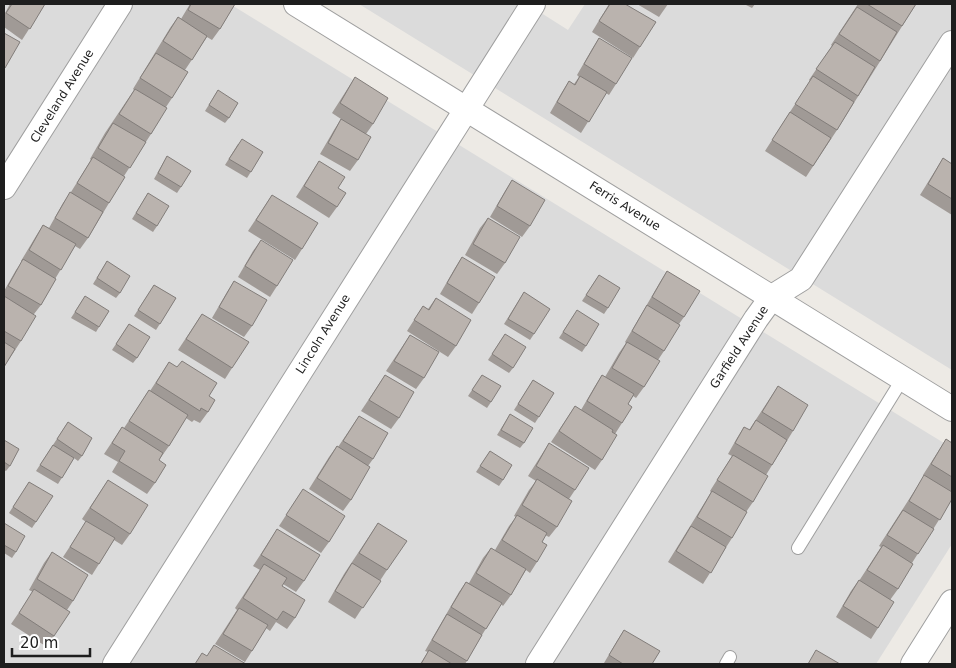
<svg xmlns="http://www.w3.org/2000/svg" width="956" height="668" viewBox="0 0 956 668" font-family="'DejaVu Sans',sans-serif">
  <style>
    .residential { fill: #dbdbdb }
    .lines { fill: none; stroke-linecap: round; stroke-linejoin: round }
    .service-casing { stroke: #9f9f9f; stroke-width: 14 }
    .minor-casing { stroke: #9f9f9f; stroke-width: 26 }
    .service { stroke: #fff; stroke-width: 12 }
    .minor { stroke: #fff; stroke-width: 24 }
    .wall { fill: #a09a96 }
    .building { fill: #bab3ae; stroke: #827d7a }
    .labels { text-anchor: middle; dominant-baseline: central; stroke-width: 4; stroke-linejoin: round; paint-order: stroke }
    .street-label { font-size: 12px; fill: #1e1e1e; stroke: #fff }
  </style>
  <rect width="100%" height="100%" fill="#edeae5"/>
  <g class="residential">
    <polygon points="4,4 230,4 952,448 952,544 876,664 4,664"/>
    <polygon points="359,4 527,4 568,30 585,4 952,4 952,370"/>
  </g>
  <g class="lines">
    <g class="service-casing">
      <g id="service">
        <polyline points="798,548 903,378"/>
        <polyline points="726,664 730,657"/>
      </g>
    </g>
    <g class="minor-casing">
      <g id="minor">
        <polyline points="296,4 952,409"/>
        <polyline points="4,187 120,4"/>
        <polyline points="115,664 533,4"/>
        <polyline points="538,664 756,319 772,297 801,279 952,43"/>
        <polyline points="913,664 952,602"/>
      </g>
    </g>
    <use href="#service" class="service"/>
    <use href="#minor" class="minor"/>
  </g>
  <g class="wall">
    <polygon points="10,4 45,4 22,40 4,27 4,15"/>
    <polygon points="190,4 235,4 220,29 212,40 207,37 185,70 172,98 166,107 151,134 124,176 109,203 88,238 80,249 75,246 55,279 41,305 34,314 21,341 4,367 4,291 16,270 22,262 21,261 36,236 43,225 49,228 63,203 71,192 91,160 90,159 105,133 134,90 133,89 170,28 178,17 181,19"/>
    <polygon points="609,4 625,4 640,47 633,58 592,32"/>
    <polygon points="637,4 668,4 659,17"/>
    <polygon points="744,4 755,4 752,8"/>
    <polygon points="858,4 916,4 837,130 806,177 765,151 788,115 810,81 809,80 832,46 831,45"/>
    <polygon points="599,38 616,84 609,95 606,93 581,133 550,113 562,92 569,81 574,84 579,77 577,75 592,49"/>
    <polygon points="355,77 373,124 366,134 358,160 350,171 320,154 334,130 341,119 332,113"/>
    <polygon points="218,90 229,118 225,123 205,111"/>
    <polygon points="238,144 263,152 247,178 225,165"/>
    <polygon points="167,156 181,187 177,193 154,179"/>
    <polygon points="943,158 952,164 952,215 920,195"/>
    <polygon points="319,161 338,188 337,207 329,218 296,197"/>
    <polygon points="512,180 530,226 522,237 490,217 505,191"/>
    <polygon points="148,193 157,226 153,232 132,219"/>
    <polygon points="272,195 302,249 295,260 248,231"/>
    <polygon points="488,218 505,263 497,274 465,255 480,228"/>
    <polygon points="261,240 277,286 270,297 238,277 253,251"/>
    <polygon points="462,257 479,303 472,314 440,294 455,268"/>
    <polygon points="107,261 120,293 116,298 93,284"/>
    <polygon points="667,271 684,317 679,324 664,351 658,360 644,387 636,398 633,396 628,404 622,423 615,434 602,460 595,470 551,442 575,406 581,410 595,386 602,375 605,377 619,353 626,343 625,342 645,308 660,282"/>
    <polygon points="599,275 608,308 604,314 582,301"/>
    <polygon points="234,281 252,326 244,337 212,318 227,292"/>
    <polygon points="154,285 176,298 156,330 134,316"/>
    <polygon points="524,292 534,334 530,340 504,324"/>
    <polygon points="85,296 99,327 96,332 71,318"/>
    <polygon points="436,298 456,346 448,357 407,331 423,306 428,309"/>
    <polygon points="202,314 232,368 225,379 178,350"/>
    <polygon points="573,316 586,346 582,352 559,338"/>
    <polygon points="129,324 137,358 133,363 112,350"/>
    <polygon points="505,334 513,368 509,373 488,360"/>
    <polygon points="410,335 424,378 416,389 386,371"/>
    <polygon points="169,362 209,396 208,412 200,423 194,420 192,422 186,418 169,446 159,460 155,483 147,494 112,472 118,462 104,454 122,427 124,428 142,401 149,390 150,391"/>
    <polygon points="385,375 399,418 391,429 361,411"/>
    <polygon points="482,375 491,402 487,408 468,396"/>
    <polygon points="533,380 554,393 535,423 514,410"/>
    <polygon points="778,386 793,431 766,475 753,502 746,512 732,538 703,584 668,562 705,502 711,492 710,491 732,456 728,454 737,438 744,427 749,430"/>
    <polygon points="510,414 524,443 520,448 497,435"/>
    <polygon points="359,416 373,459 368,466 351,500 343,511 309,489 329,457 337,446 338,447"/>
    <polygon points="68,422 82,456 78,461 74,458 58,484 36,471"/>
    <polygon points="946,439 952,443 952,499 912,563 898,589 890,600 878,628 871,639 836,617 851,591 859,580 859,581 881,547 879,546 924,476 923,475 939,450"/>
    <polygon points="4,440 10,466 6,471 4,470"/>
    <polygon points="549,443 575,490 569,499 557,527 549,537 545,535 542,542 537,562 530,573 526,570 511,595 503,606 501,604 482,635 465,664 420,664 428,652 425,651 459,592 466,582 469,583 483,558 491,548 495,550 509,526 516,517 514,516 529,490 536,481 528,476"/>
    <polygon points="490,451 503,480 499,486 476,472"/>
    <polygon points="108,480 130,534 122,545 114,540 92,575 63,557 86,522 82,519"/>
    <polygon points="29,482 36,522 32,528 9,513"/>
    <polygon points="303,489 329,542 321,553 279,526"/>
    <polygon points="4,523 16,552 12,558 4,553"/>
    <polygon points="378,523 387,570 355,619 328,602 344,574"/>
    <polygon points="277,529 304,581 296,592 283,584 282,586 295,618 287,629 276,622 270,631 266,628 252,651 245,662 215,644 237,610 235,608 260,570 253,566"/>
    <polygon points="52,552 73,601 67,610 54,636 47,647 11,624 33,592 29,590 44,563"/>
    <polygon points="624,630 652,664 602,664 604,663 617,641"/>
  </g>
  <g class="building">
    <polygon points="12,4 45,4 30,29 6,13"/>
    <polygon points="191,4 235,4 220,29 188,10"/>
    <polygon points="610,4 625,4 656,22 640,47 599,21"/>
    <polygon points="867,4 916,4 902,26"/>
    <polygon points="857,7 897,32 880,61 839,34"/>
    <polygon points="178,17 207,36 192,60 163,41"/>
    <polygon points="4,33 20,42 5,68 4,68"/>
    <polygon points="599,38 632,58 616,84 584,64"/>
    <polygon points="835,42 875,67 858,96 816,69"/>
    <polygon points="156,53 188,72 172,98 140,78"/>
    <polygon points="580,76 607,92 589,122 557,102 569,81 575,85"/>
    <polygon points="813,76 854,102 837,130 795,104"/>
    <polygon points="355,77 388,98 373,124 340,103"/>
    <polygon points="135,89 167,108 151,134 119,114"/>
    <polygon points="218,90 238,103 229,118 209,105"/>
    <polygon points="790,112 831,138 813,166 772,140"/>
    <polygon points="341,119 371,137 358,160 328,143"/>
    <polygon points="113,123 146,142 130,168 98,148"/>
    <polygon points="242,139 263,152 251,172 229,159"/>
    <polygon points="167,156 191,171 181,187 158,173"/>
    <polygon points="93,157 125,177 109,203 77,183"/>
    <polygon points="943,158 952,164 952,199 928,184"/>
    <polygon points="319,161 345,177 338,188 346,193 337,207 304,186"/>
    <polygon points="512,180 545,200 530,226 497,206"/>
    <polygon points="70,192 103,212 88,238 55,218"/>
    <polygon points="148,193 169,206 157,226 136,213"/>
    <polygon points="272,195 318,223 302,249 256,220"/>
    <polygon points="488,218 520,237 505,263 473,244"/>
    <polygon points="43,225 76,244 61,270 29,250"/>
    <polygon points="261,240 293,260 277,286 245,266"/>
    <polygon points="462,257 495,277 479,303 447,283"/>
    <polygon points="23,259 56,279 41,305 8,286"/>
    <polygon points="107,261 130,276 120,293 97,278"/>
    <polygon points="667,271 700,291 684,317 652,297"/>
    <polygon points="599,275 620,288 608,308 586,295"/>
    <polygon points="234,281 267,300 252,326 219,307"/>
    <polygon points="154,285 176,298 160,324 138,310"/>
    <polygon points="524,292 550,309 534,334 508,319"/>
    <polygon points="4,296 36,316 21,341 4,331"/>
    <polygon points="85,296 109,311 99,327 75,312"/>
    <polygon points="436,298 471,320 456,346 414,320 423,306 429,310"/>
    <polygon points="647,305 680,325 664,351 632,331"/>
    <polygon points="577,310 599,324 586,346 563,332"/>
    <polygon points="202,314 249,342 232,368 186,339"/>
    <polygon points="129,324 150,337 137,358 116,344"/>
    <polygon points="505,334 526,347 513,368 492,354"/>
    <polygon points="410,335 439,352 424,378 394,361"/>
    <polygon points="4,342 15,349 4,367"/>
    <polygon points="627,342 660,361 644,387 612,368"/>
    <polygon points="182,361 217,383 209,396 215,400 208,412 201,408 200,411 156,383 169,362 177,367"/>
    <polygon points="385,375 414,392 399,418 369,400"/>
    <polygon points="482,375 501,386 491,402 472,390"/>
    <polygon points="602,375 634,394 628,404 632,407 622,423 587,401"/>
    <polygon points="533,380 554,393 539,417 518,404"/>
    <polygon points="778,386 808,405 793,431 762,412"/>
    <polygon points="149,390 188,415 169,446 129,421"/>
    <polygon points="575,406 613,430 612,432 617,435 602,460 559,431"/>
    <polygon points="510,414 533,428 524,443 501,430"/>
    <polygon points="359,416 388,433 373,459 343,441"/>
    <polygon points="756,420 787,440 772,465 735,443 744,427 750,430"/>
    <polygon points="68,422 92,438 82,456 57,439"/>
    <polygon points="122,427 163,453 159,460 166,465 155,483 119,461 125,451 112,443"/>
    <polygon points="946,439 952,443 952,477 931,464"/>
    <polygon points="4,440 19,449 10,466 4,462"/>
    <polygon points="549,443 589,468 575,490 536,466"/>
    <polygon points="53,445 74,458 62,478 40,465"/>
    <polygon points="337,446 370,467 351,500 317,478"/>
    <polygon points="490,451 512,465 503,480 480,466"/>
    <polygon points="733,455 768,476 753,502 717,480"/>
    <polygon points="924,475 952,492 952,499 940,520 909,501"/>
    <polygon points="537,479 572,501 557,527 522,505"/>
    <polygon points="108,480 148,505 130,534 90,508"/>
    <polygon points="29,482 53,496 36,522 13,507"/>
    <polygon points="303,489 345,516 329,542 286,515"/>
    <polygon points="712,491 747,512 732,538 697,517"/>
    <polygon points="903,510 934,529 918,554 887,535"/>
    <polygon points="517,515 547,533 542,542 547,545 537,562 502,540"/>
    <polygon points="86,521 115,538 99,564 70,547"/>
    <polygon points="4,523 25,536 16,552 4,545"/>
    <polygon points="378,523 407,541 387,570 359,553"/>
    <polygon points="691,526 726,547 711,573 676,551"/>
    <polygon points="277,529 320,555 304,581 261,555"/>
    <polygon points="883,545 913,564 898,589 867,570"/>
    <polygon points="491,548 526,569 511,595 476,573"/>
    <polygon points="52,552 88,575 73,601 37,579"/>
    <polygon points="352,563 381,581 363,608 335,591"/>
    <polygon points="264,564 287,578 282,586 305,600 295,618 283,611 277,620 243,598"/>
    <polygon points="859,580 894,602 878,628 843,606"/>
    <polygon points="466,582 502,603 486,629 451,607"/>
    <polygon points="34,589 70,612 54,636 19,613"/>
    <polygon points="239,608 268,625 252,651 223,634"/>
    <polygon points="447,614 482,635 467,661 432,640"/>
    <polygon points="624,630 660,651 652,664 623,664 609,655"/>
    <polygon points="214,645 246,664 195,664 202,653 207,656"/>
    <polygon points="429,650 452,664 421,664"/>
    <polygon points="816,650 840,664 808,664"/>
  </g>
  <g class="labels">
    <g class="street-label">
      <text transform="translate(62 96) rotate(-58)">Cleveland Avenue</text>
      <text transform="translate(625 206) rotate(32)">Ferris Avenue</text>
      <text transform="translate(323 334) rotate(-58)">Lincoln Avenue</text>
      <text transform="translate(739 347) rotate(-57)">Garfield Avenue</text>
    </g>
  </g>
  <rect width="956" height="668" fill="none" stroke="#1e1e1e" stroke-width="10"/>
  <path d="M12 648v8h78v-8" fill="none" stroke="#1e1e1e" stroke-width="2.5"/>
  <text x="20" y="648" font-size="15" fill="#1e1e1e" stroke="#ffffff" stroke-width="4" paint-order="stroke">20 m</text>
</svg>
